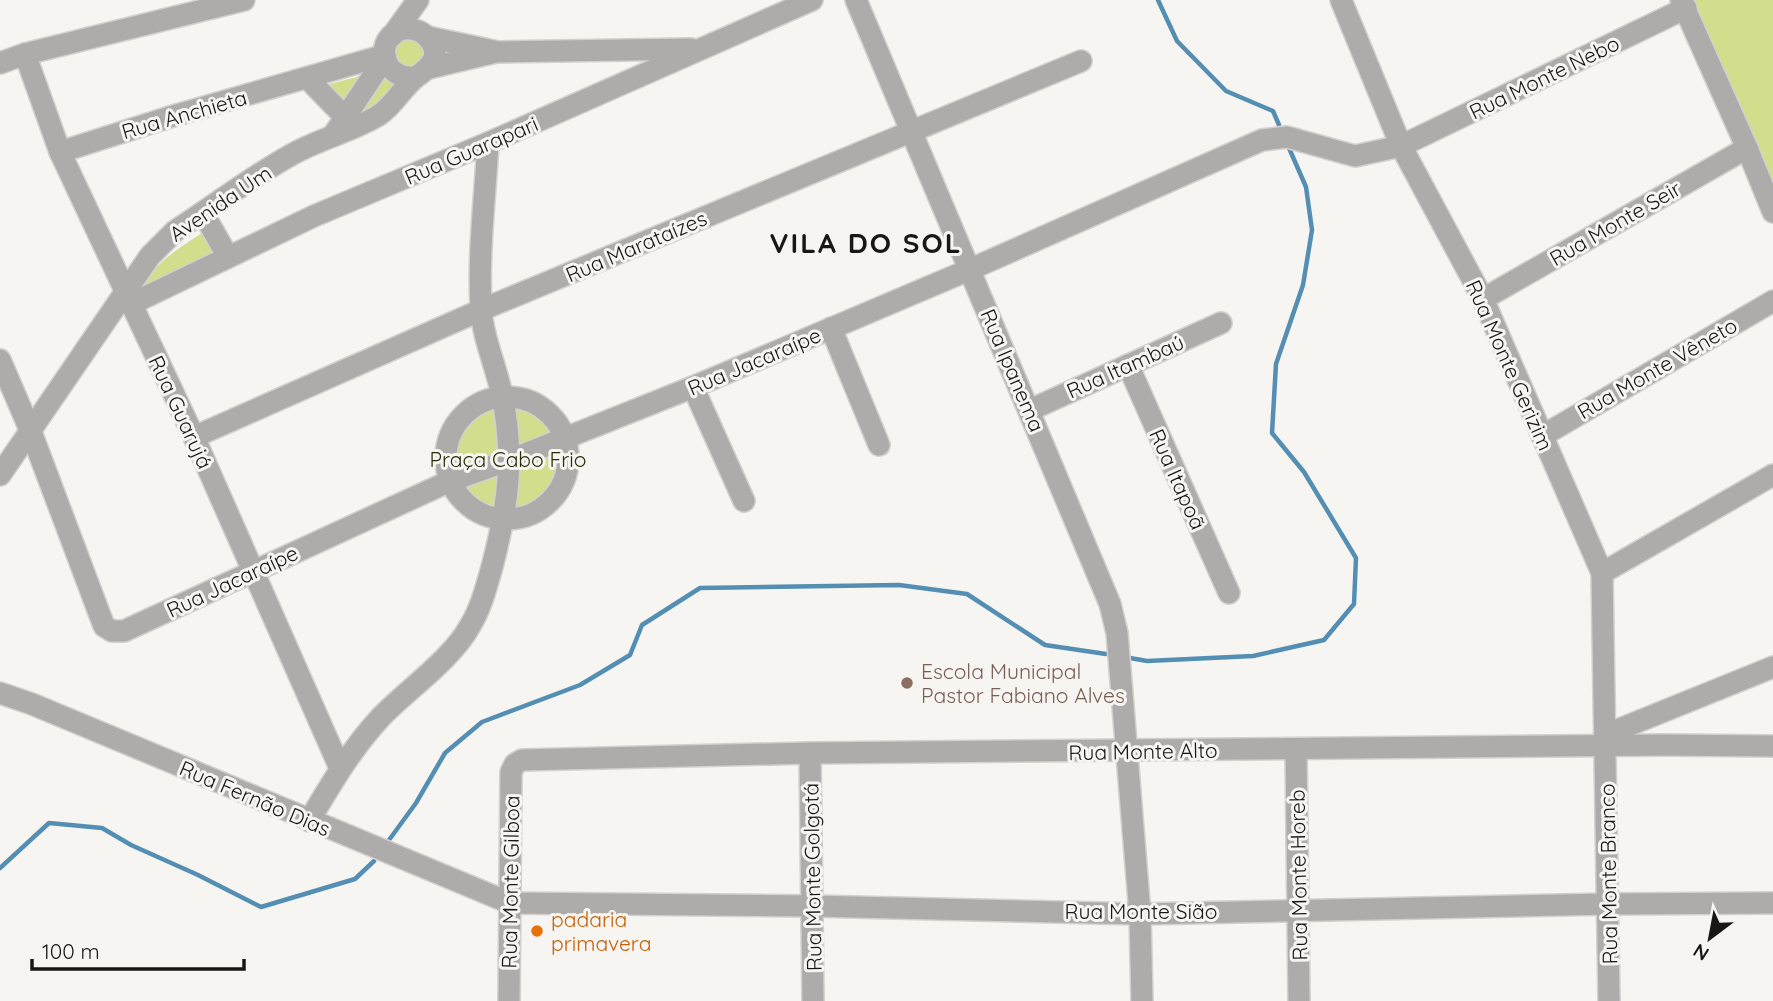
<svg xmlns="http://www.w3.org/2000/svg" width="1773" height="1001" viewBox="0 0 1773 1001" font-family="Quicksand,sans-serif">
  <style>
    .green { fill: #d2de8c }
    .lines { fill: none; stroke-linecap: round; stroke-linejoin: round }
    .stream { stroke: #548fb3; stroke-width: 4.5 }
    .minor-casing { stroke: #d3d1cf; stroke-width: 24 }
    .minor { stroke: #adacab; stroke-width: 21 }
    .education-dot { fill: #8d6e63; stroke: #f7f5f2; stroke-width: 2.5 }
    .food-dot { fill: #e8710a; stroke: #f7f5f2; stroke-width: 2.5 }
    .labels { text-anchor: middle; dominant-baseline: central; stroke-width: 6; stroke-linejoin: round; paint-order: stroke }
    .street-label { font-size: 21px; fill: #181716; stroke: #f7f5f2 }
    .park-label { font-size: 21px; fill: #292e08; stroke: #f7f5f2 }
    .education-label { font-size: 21px; fill: #785e54; stroke: #f7f5f2; text-anchor: start }
    .food-label { font-size: 21px; fill: #c56008; stroke: #f7f5f2; text-anchor: start }
    .district-label { font-size: 28px; font-weight: bold; letter-spacing: 2px; fill: #181716; stroke: #f7f5f2 }
  </style>
  <rect width="100%" height="100%" fill="#f7f5f2"/>
  <g class="green">
    <polygon points="1679,0 1773,0 1773,216"/>
    <polygon points="412,33 429,57 406,73 390,47"/>
    <polygon points="384,69 402,89 368,110 360,111"/>
    <polygon points="368,74 340,106 322,86"/>
    <path d="M205,231L220,255L142,289C155,261 180,248 205,231Z"/>
    <circle cx="508" cy="459" r="56"/>
  </g>
  <g class="lines">
    <g class="stream">
      <polyline points="1158,0 1177,41 1226,91 1273,111 1279,125"/>
      <polyline points="1130,658 1147,661 1253,656 1324,640 1354,604 1356,558 1304,472 1272,433 1276,364 1303,285 1312,230 1306,187 1289,148"/>
      <polyline points="389,840 416,803 445,753 482,722 580,685 630,655 642,625 700,588 899,585 967,594 1045,645 1106,654"/>
      <polyline points="0,868 49,823 102,828 131,845 198,875 261,907 355,879 374,861"/>
    </g>
    <g class="minor-casing">
      <g id="minor">
        <polyline points="856,0 1110,604 1117,633 1140,914 1142,1001"/>
        <polyline points="1341,0 1401,146 1483,299 1602,573 1609,1001"/>
        <polyline points="1681,0 1747,148 1773,212"/>
        <polyline points="392,36 418,0"/>
        <polyline points="428,37 494,51"/>
        <polyline points="25,54 60,152 194,437 340,768"/>
        <polyline points="0,63 25,54 244,0"/>
        <polyline points="429,68 496,52 691,49"/>
        <polyline points="308,79 345,117 358,124"/>
        <polyline points="334,134 385,58"/>
        <polyline points="60,152 173,116 385,55"/>
        <polyline points="203,213 228,257"/>
        <polyline points="1483,299 1747,148"/>
        <polyline points="131,304 314,216 488,143 812,0"/>
        <polyline points="831,328 879,445"/>
        <polyline points="0,360 31,432 104,626 112,631 124,631 450,481 510,460 693,387 971,269 1262,140 1287,137 1355,156 1401,146 1686,8"/>
        <polyline points="1128,365 1229,593"/>
        <polyline points="693,387 744,501"/>
        <circle cx="507" cy="458" r="61"/>
        <polyline points="1030,410 1221,323"/>
        <polyline points="1542,436 1773,301"/>
        <polyline points="194,437 481,310 1081,61"/>
        <path d="M0,475L150,256L175,231C214,206 251,177 291,155C318,139 354,131 379,115C394,105 402,88 416,77C429,68 443,56 429,39C423,32 414,28 405,29C373,34 380,81 416,77"/>
        <polyline points="1602,573 1773,475"/>
        <polyline points="0,693 32,704 510,903 813,906 1140,914 1609,904 1773,903"/>
        <polyline points="1605,735 1773,667"/>
        <polyline points="1296,749 1299,1001"/>
        <polyline points="810,753 813,1001"/>
        <path d="M309,821C331,784 352,748 381,717C408,689 452,659 470,626C481,608 486,588 492,567C508,506 515,457 502,395C496,366 482,336 481,307C478,253 485,198 488,143"/>
        <polyline points="509,1001 511,772 515,764 522,760 810,753 1663,745 1773,746"/>
      </g>
    </g>
    <use href="#minor" class="minor"/>
  </g>
  <circle class="education-dot" cx="907" cy="683" r="7"/>
  <circle class="food-dot" cx="537" cy="931" r="7"/>
  <g class="labels">
    <g class="street-label">
      <text transform="translate(1544 77) rotate(-26)">Rua Monte Nebo</text>
      <text transform="translate(184 114) rotate(-16)">Rua Anchieta</text>
      <text transform="translate(471 150) rotate(-23)">Rua Guarapari</text>
      <text transform="translate(220 203) rotate(-34)">Avenida Um</text>
      <text transform="translate(1615 223) rotate(-30)">Rua Monte Seir</text>
      <text transform="translate(636 246) rotate(-23)">Rua Marataízes</text>
      <text transform="translate(754 361) rotate(-23)">Rua Jacaraípe</text>
      <text transform="translate(1510 365) rotate(66)">Rua Monte Gerizim</text>
      <text transform="translate(1125 366) rotate(-24)">Rua Itambaú</text>
      <text transform="translate(1657 368) rotate(-30)">Rua Monte Vêneto</text>
      <text transform="translate(1013 370) rotate(67)">Rua Ipanema</text>
      <text transform="translate(181 412) rotate(65)">Rua Guarujá</text>
      <text transform="translate(1178 479) rotate(66)">Rua Itapoã</text>
      <text transform="translate(232 581) rotate(-25)">Rua Jacaraípe</text>
      <text transform="translate(1143 751) rotate(-1)">Rua Monte Alto</text>
      <text transform="translate(255 798) rotate(23)">Rua Fernão Dias</text>
      <text transform="translate(1608 874) rotate(-91)">Rua Monte Branco</text>
      <text transform="translate(1298 875) rotate(-91)">Rua Monte Horeb</text>
      <text transform="translate(812 877) rotate(-91)">Rua Monte Golgotá</text>
      <text transform="translate(510 882) rotate(-89)">Rua Monte Gilboa</text>
      <text x="1141" y="911">Rua Monte Sião</text>
    </g>
    <g class="park-label">
      <text x="508" y="459">Praça Cabo Frio</text>
    </g>
    <g class="education-label">
      <text x="921" y="671">Escola Municipal<tspan x="921" dy="24">Pastor Fabiano Alves</tspan></text>
    </g>
    <g class="food-label">
      <text x="551" y="919">padaria<tspan x="551" dy="24">primavera</tspan></text>
    </g>
    <g class="district-label">
      <text x="866" y="242">VILA DO SOL</text>
    </g>
  </g>
  <g transform="translate(1710 938) rotate(212)" stroke="#f7f5f2" stroke-width="5" paint-order="stroke">
  <path d="M0-5L12 26L0 18L-12 26Z" fill="#181716"/>
  <text y="-10" font-size="19" font-weight="bold" text-anchor="middle" fill="#181716">N</text>
  </g>
  <path d="M32 959v10h212v-10" fill="none" stroke="#181716" stroke-width="3.5"/>
  <text x="42" y="959" font-size="21" fill="#181716" stroke="#f7f5f2" stroke-width="5" paint-order="stroke">100 m</text>
</svg>
